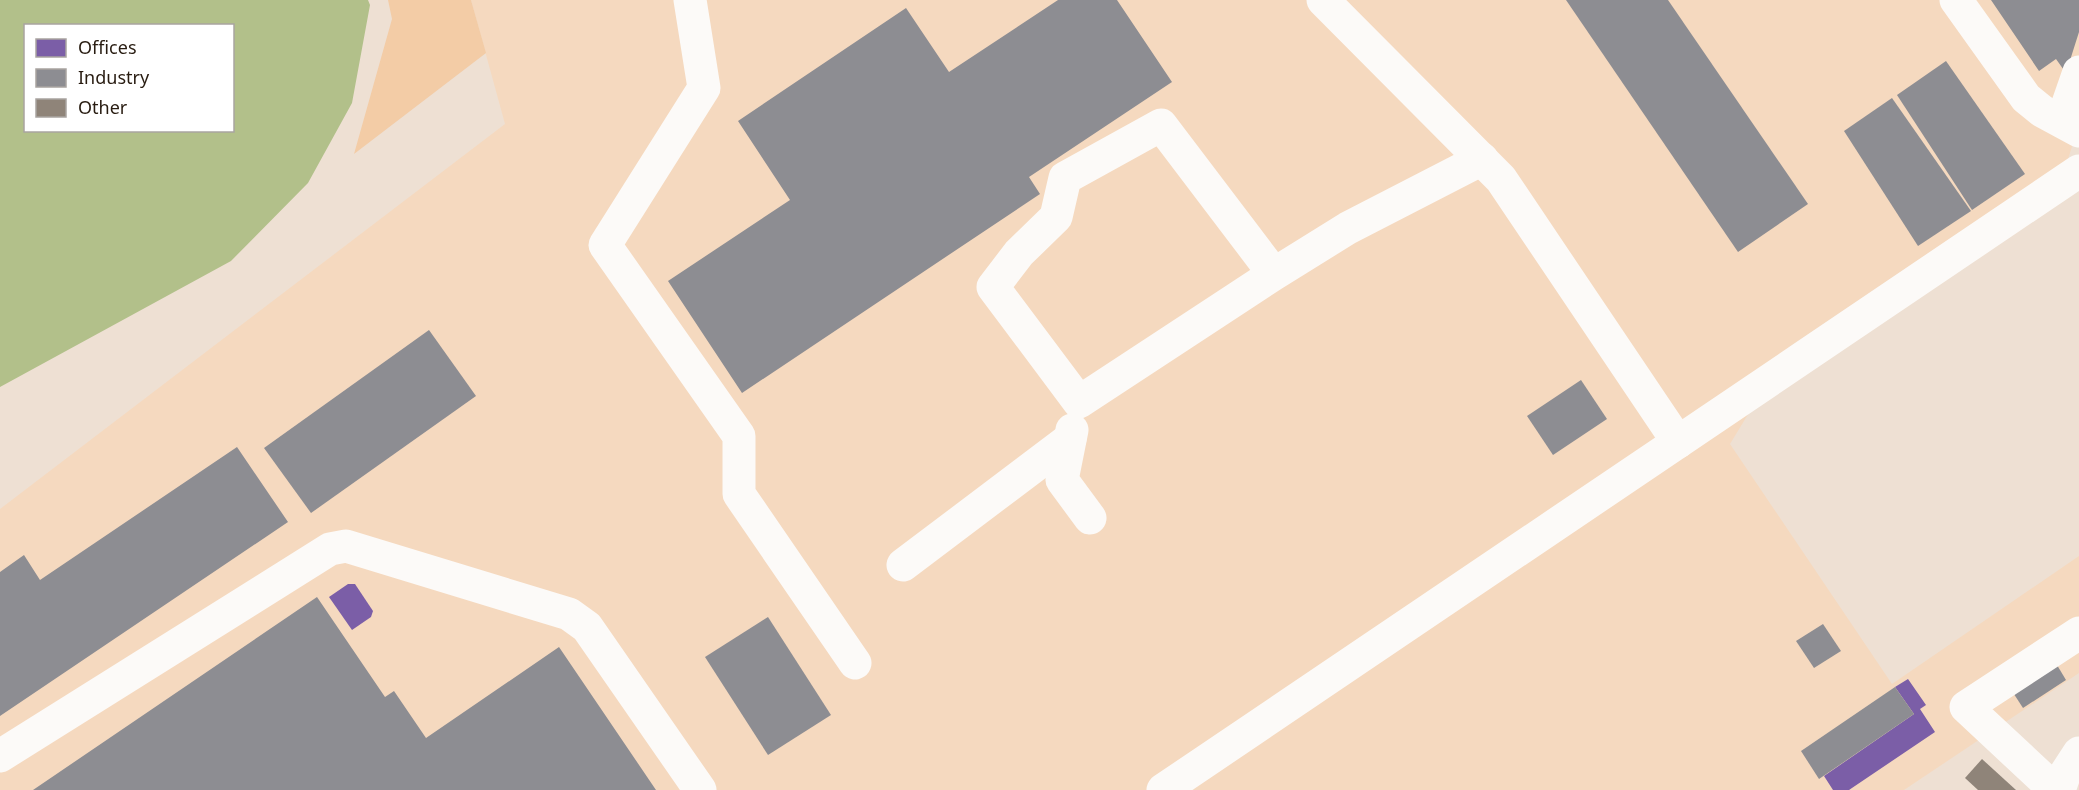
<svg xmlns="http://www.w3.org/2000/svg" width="2079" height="790" viewBox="0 0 2079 790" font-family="'Noto Sans',sans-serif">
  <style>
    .built { fill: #f5d9bf }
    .green { fill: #f3cca6 }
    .water { fill: #b2c08a; fill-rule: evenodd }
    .offices { fill: #7b5ea7 }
    .industry { fill: #8d8d92 }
    .building { fill: #8f8479 }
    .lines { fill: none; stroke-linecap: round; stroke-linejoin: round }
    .minor { stroke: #fcfaf8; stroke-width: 33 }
  </style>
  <rect width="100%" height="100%" fill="#eee0d3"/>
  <polygon class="built" points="471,0 2079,0 2079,125 2068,159 1789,347 1730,444 1892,684 2079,556 2079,673 1904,790 0,790 0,509 505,124"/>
  <polygon class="green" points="388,0 471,0 486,53 354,154 392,19"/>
  <path class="water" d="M0,0H368L370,5L352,103L308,183L231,261L0,387ZM26,26H232V130H26Z"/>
  <g class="offices">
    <polygon points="348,584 355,584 373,611 371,617 352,630 329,597"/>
    <polygon points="1908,679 1926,705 1920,709 1935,732 1849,790 1833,790 1824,776 1914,714 1895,687"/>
  </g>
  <g class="industry">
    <polygon points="1058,0 1117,0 1172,82 1029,177 1040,194 742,393 668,281 790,200 738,121 906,8 949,72"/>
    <polygon points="1566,0 1668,0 1808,204 1738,252"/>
    <polygon points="1991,0 2079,0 2079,32 2066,73 2056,59 2039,71"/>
    <polygon points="1946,61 2025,174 1972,210 1897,95"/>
    <polygon points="1892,98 1971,211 1918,246 1844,131"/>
    <polygon points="429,330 476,396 311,513 264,448"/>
    <polygon points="1581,380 1607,419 1553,455 1527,416"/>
    <polygon points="237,447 288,522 0,716 0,572 24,555 40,580"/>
    <polygon points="317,597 385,697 394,691 426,738 559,647 656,790 33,790"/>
    <polygon points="768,617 831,715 768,755 705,657"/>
    <polygon points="1823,624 1841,651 1814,668 1796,641"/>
    <polygon points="2054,660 2066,680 2023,708 2010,688"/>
    <polygon points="1895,687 1914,714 1819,779 1801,751"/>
  </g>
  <polygon class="building" points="1982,759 2016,790 1978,790 1965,778"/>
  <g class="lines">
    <g class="minor">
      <polyline points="690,0 704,88 605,245 739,436 739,494 855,663"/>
      <polyline points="1323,0 1501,179 1678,442"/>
      <polyline points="1956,0 2026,98 2042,111 2079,131"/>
      <polyline points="2062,121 2079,72"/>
      <polyline points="1274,274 1079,402 993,287 1019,253 1056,217 1065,178 1161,125 1274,274 1348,228 1482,159"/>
      <polyline points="1072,430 1062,480 1090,518"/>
      <polyline points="903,565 1070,439"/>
      <polyline points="0,756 330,549 346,546 569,614 587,627 700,790"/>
      <polyline points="1163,790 2079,171"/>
      <polyline points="2055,790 1966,707 2079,633"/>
      <polyline points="2059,790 2064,776 2079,753"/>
    </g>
  </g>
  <rect x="24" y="24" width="210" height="108" fill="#ffffff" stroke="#a9a4a0" stroke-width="1.5"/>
  <rect x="36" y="39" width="30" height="18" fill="#7b5ea7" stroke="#a9a4a0" stroke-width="1.5"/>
  <text x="78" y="54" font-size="18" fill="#281c11">Offices</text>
  <rect x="36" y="69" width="30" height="18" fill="#8d8d92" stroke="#a9a4a0" stroke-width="1.5"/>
  <text x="78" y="84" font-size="18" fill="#281c11">Industry</text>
  <rect x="36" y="99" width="30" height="18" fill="#8f8479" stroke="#a9a4a0" stroke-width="1.5"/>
  <text x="78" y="114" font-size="18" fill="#281c11">Other</text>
</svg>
